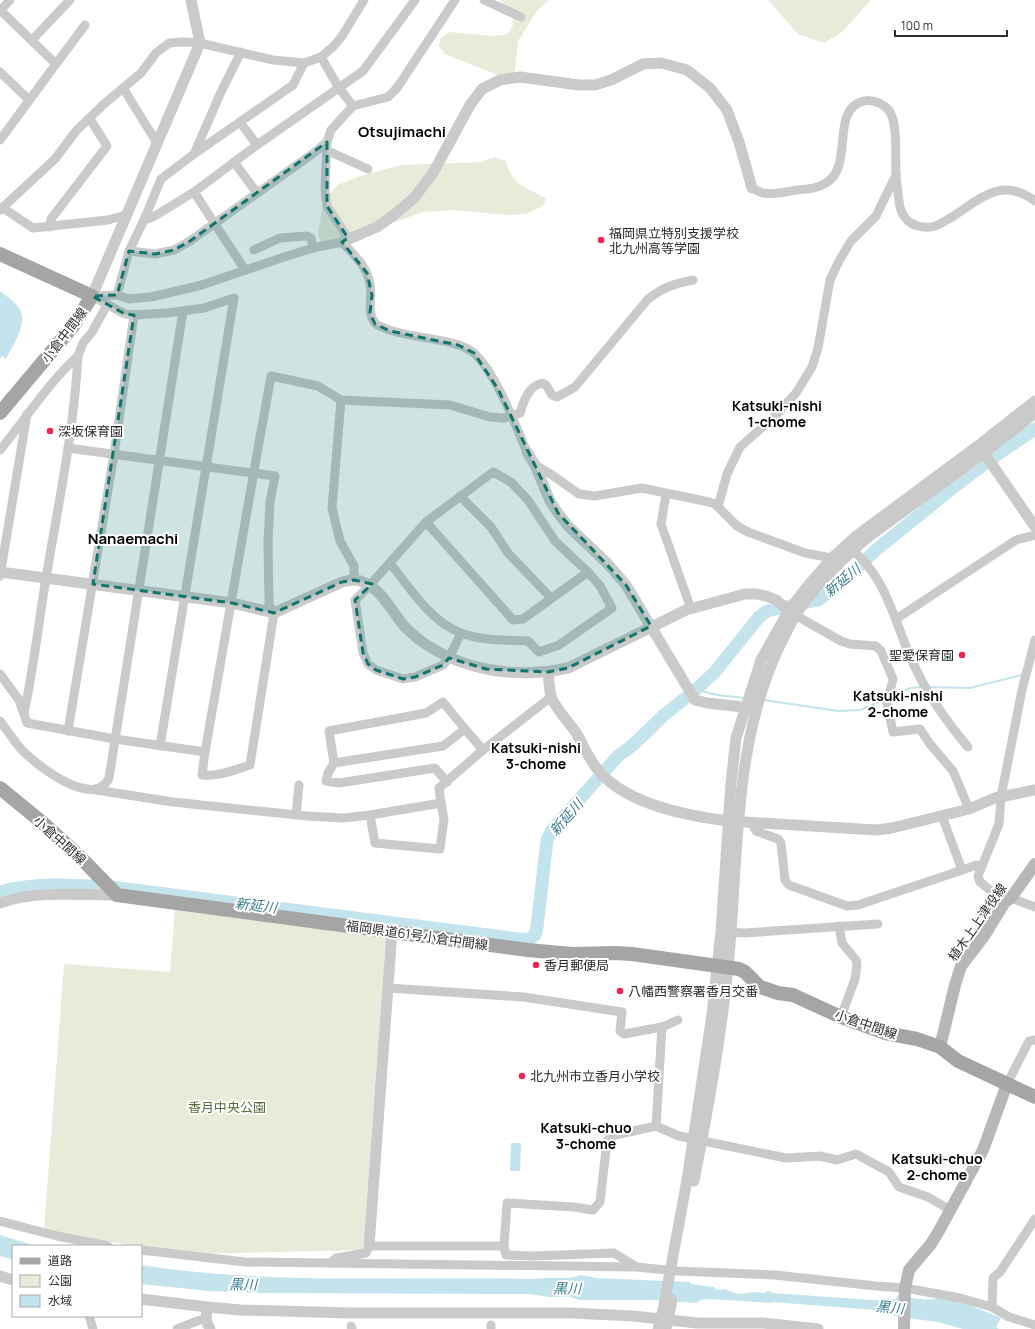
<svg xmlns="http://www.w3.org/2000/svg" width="1035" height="1329" viewBox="0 0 1035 1329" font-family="Manrope,'Noto Sans JP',sans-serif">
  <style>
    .green { fill: #e6ecd9 }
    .water { fill: #c4e4ed }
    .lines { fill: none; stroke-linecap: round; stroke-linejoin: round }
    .stream { stroke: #c4e4ed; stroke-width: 2 }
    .river { stroke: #c4e4ed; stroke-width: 13 }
    .minor { stroke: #cacaca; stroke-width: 9 }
    .tertiary { stroke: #cacaca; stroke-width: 11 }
    .secondary { stroke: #b7b7b7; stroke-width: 12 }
    .primary { stroke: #a5a5a5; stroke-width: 14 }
    .minor-bridge { stroke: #cacaca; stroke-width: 9 }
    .marked { fill: #0f766e; fill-opacity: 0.2; stroke: #0f766e; stroke-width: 3; stroke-dasharray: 8 5; stroke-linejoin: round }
    .poi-dot { fill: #ee2455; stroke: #fff; stroke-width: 1.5 }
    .labels { text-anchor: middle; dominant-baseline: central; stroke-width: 4; stroke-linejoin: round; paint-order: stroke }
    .poi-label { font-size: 13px; fill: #2d2d2d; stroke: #fff; text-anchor: start }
    .street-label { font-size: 13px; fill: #2d2d2d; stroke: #fff }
    .park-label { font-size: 13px; fill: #586b38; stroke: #fff }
    .neighbourhood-label { font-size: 14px; font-weight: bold; fill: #000; stroke: #fff }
    .water-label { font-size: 14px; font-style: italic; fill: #377f93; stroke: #fff }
    .quarter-label { font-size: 15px; font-weight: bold; fill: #000; stroke: #fff }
  </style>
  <rect width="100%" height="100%" fill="#fff"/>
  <g class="green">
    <polygon points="501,0 549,0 537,11 518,41 514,78 503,77 445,54 439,46 441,38 449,32 493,36 508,34 513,25 512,16"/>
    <polygon points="768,0 871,0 842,32 824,43 798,34"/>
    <path d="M494,157L506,161C511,185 527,187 546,199L543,206L526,214L507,215L452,210L423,212L384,226L321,244L318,234L322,209L328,195L338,185L360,176L401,165L482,162Z"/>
    <polygon points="175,908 386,936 363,1250 196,1254 98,1240 44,1230 64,964 170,972"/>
  </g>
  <g class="water">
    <path d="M0,291C6,296 14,301 19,308C29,322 13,345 6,359L2,356L0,358Z"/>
    <polygon points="511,1143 521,1143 520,1171 510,1171"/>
    <polygon points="0,1235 36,1246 13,1246 13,1260 0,1256"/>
    <path d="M141,1265C268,1285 402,1276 531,1279L549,1278H570L581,1275L596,1278L691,1282V1284L714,1287L716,1289L719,1290L724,1289L738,1294L755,1292L765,1293L767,1291L772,1292V1293L886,1301L895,1299L898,1295C908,1297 931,1303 939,1297L967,1304L1001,1318L996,1327L999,1329H963L937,1322L895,1316L888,1311L772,1302L771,1303L709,1299L701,1300L696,1303L651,1300H579L571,1297H550L528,1294L262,1293L209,1291L141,1284Z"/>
  </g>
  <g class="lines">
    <g class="stream">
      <polyline points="928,687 970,688 1022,675"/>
      <path d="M698,689C712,696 729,696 745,698"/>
      <polyline points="892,697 910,688 922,687"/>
      <polyline points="763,700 839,711 860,710 884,700"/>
    </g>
    <path class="river" d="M0,892C36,882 74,885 111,887L528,940L535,935L537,927L547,840L552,830L618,756L633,745L664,715L693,692L714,673L759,617L767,611L818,600L836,587L876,550L955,486L992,458L1035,429"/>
    <g class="minor">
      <polyline points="484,0 521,17"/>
      <polyline points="0,10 56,64 0,140"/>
      <polyline points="0,11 10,0"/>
      <polyline points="32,40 70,0"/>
      <polyline points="241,52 221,92 194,154 293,85 304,63"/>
      <polyline points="321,57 339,88 353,106"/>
      <polyline points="56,64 85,25"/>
      <polyline points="0,72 29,100"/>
      <polyline points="123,88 157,143"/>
      <polyline points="240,122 257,145"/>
      <polyline points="327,142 325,189 327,206 348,238"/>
      <polyline points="326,150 368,169"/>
      <polyline points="234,162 257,193"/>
      <path d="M752,188C756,190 760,192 763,193C774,195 786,192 797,190C807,189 817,189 826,183C855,166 829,109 864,101C868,100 874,101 879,103C883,105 887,107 890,112C898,127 895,155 896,172C896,179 897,186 898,193C899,203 900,214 908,221C910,223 915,225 918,226C933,230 940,224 952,217C980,199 1002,176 1035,201"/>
      <polyline points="194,192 245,270"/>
      <polyline points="3,208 33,228 108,220 126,215"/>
      <polyline points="0,210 55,159 76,131 104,104 141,73 156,53 169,43 183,42 200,43 273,60 304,63 321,57 333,47 342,36 364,0"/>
      <polyline points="144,220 153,217 194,192 257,145 363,71 415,0"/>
      <polyline points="50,227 51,219 107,146 90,119"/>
      <polyline points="254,250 280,238 307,236 311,238 313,248"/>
      <polyline points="129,251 155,254 174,250 190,241 315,152 327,142 331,130 353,106 388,97 397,88 455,0"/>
      <polyline points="117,295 129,251 144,220 161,179 194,154"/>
      <polyline points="92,296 125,314 134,315 167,313 204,308 234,298 160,746"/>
      <path d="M92,296L117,295L129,299L151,297L202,285L281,258L313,248L342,242C354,255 367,266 370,284C373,297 366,311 375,323C376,325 380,326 382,327C405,339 458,337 475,354C496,374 515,424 527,452"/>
      <polyline points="341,400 332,508 340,541 354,566 354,580"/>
      <path d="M520,413C524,400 528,387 542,383L546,385L552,395L557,397L575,387L648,299C664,287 673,284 693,280"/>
      <path d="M68,448L275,476L270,502L268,541L269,605L274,613L250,765C234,770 218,777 202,775L205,752C228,626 248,501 271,376L318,386L341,400L450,405L490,417L504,418"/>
      <path d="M0,450C26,419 48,383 78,356"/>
      <polyline points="535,465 552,475 579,494 595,496 642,488 709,502 715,504 737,526 748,532 805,553 832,558"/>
      <polyline points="666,494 661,524 691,609"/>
      <polyline points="460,496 491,527 508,553 551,598"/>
      <polyline points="718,507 727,474 740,447 774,417 796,393 812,367 818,348 830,280 839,261 851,241 876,216 896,175"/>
      <polyline points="426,522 513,620 523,619 588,572"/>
      <path d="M848,547C887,575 894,622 913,663C927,694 946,721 968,747"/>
      <path d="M390,563C410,588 430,621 461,633C482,641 506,640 528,641L539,652L559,645L612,608L600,586L588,572L555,541L528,500L511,482L493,472L426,522L370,585L355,600L363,653L368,664L376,670L403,679L415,677L443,665L449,658L461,633"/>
      <polyline points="0,576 27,414"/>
      <polyline points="795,615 841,641 850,644 876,646 881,651 893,679 887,703 893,732 920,729 930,744 953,771 969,809"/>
      <polyline points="896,619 1016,540 1035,535"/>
      <polyline points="0,674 19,700 27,723 115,739 205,752"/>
      <path d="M24,713C34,667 39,619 47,572C59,501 74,429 78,356L83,343L92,332L107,305"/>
      <path d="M0,721C8,731 14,742 23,751C38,766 94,810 109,778L183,311"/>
      <polyline points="68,731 114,454 134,315"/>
      <polyline points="334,763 329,731 426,713 443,702 465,729"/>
      <polyline points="447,782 435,768 339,783 326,781 328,773 334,763 443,746 465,729 483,750"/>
      <polyline points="96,790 173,802 307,816 344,818 370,815 375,843 440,849 444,819 441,803 439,788 483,750 551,697"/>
      <polyline points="296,815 299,785"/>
      <polyline points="370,815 441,803"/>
      <polyline points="942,816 962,870"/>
      <polyline points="751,822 756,831 778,839 781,843 785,880 789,885 847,906 858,905 977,865 981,867"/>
      <polyline points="1011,898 1035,907"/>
      <polyline points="1005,902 980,882 978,876 999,824 1001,797 1022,690 1035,640"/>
      <polyline points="839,926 842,943 856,960 857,965 855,979 841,1017"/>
      <polyline points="724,932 744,933 878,924"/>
      <polyline points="388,988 523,997 622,1012 620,1031 624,1034 662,1027 678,1020"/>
      <polyline points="1007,1084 1029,1041 1035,1040"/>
      <polyline points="656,1126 662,1027"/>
      <polyline points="0,1221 57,1236 108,1246"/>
      <polyline points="141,1250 245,1262 636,1267 677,1271 775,1275 876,1286 905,1288 960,1298 992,1307 1009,1317 1035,1325"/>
      <polyline points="331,1263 336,1258 366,1253 369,1246 504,1246"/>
      <polyline points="635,1266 614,1253 533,1256 506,1255 504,1246 507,1203 574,1207 593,1210 600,1202 607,1141 611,1136 656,1126 679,1136 786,1158 820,1156 837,1160 856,1154 889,1172 899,1187 928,1197 950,1210"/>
      <polyline points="992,1307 993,1278 1000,1272 1035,1219"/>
      <polyline points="89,1316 93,1329"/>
      <polyline points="491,1325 491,1329"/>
      <polyline points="351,1326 352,1329"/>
      <polyline points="177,1329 200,1320 206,1320"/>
    </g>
    <g class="tertiary">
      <polyline points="342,242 377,227 394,215 414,198 433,173 470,105 482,89 500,80 520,77 579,85 595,85 611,80 643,64 661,63 687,70 710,88 727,110 739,142 752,188"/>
      <polyline points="92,296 200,43 191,0"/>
      <polyline points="980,447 1035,527"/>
      <polyline points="527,452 535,465 550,501 558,513 568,526 607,563 626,585 695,700 707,703 752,708"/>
      <path d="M0,572L232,603L274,613L342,582C346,581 350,580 354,580C377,581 391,610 404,626C408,630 413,634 417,638C460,671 516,679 568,668L686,610L745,594H757L766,596L776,600L793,614"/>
      <path d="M548,672C549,680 549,688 551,696C553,705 569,723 575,731C582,742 587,755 595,766C621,803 686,816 729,821L876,830L892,828L969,809L995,798L1035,790"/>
      <path d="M0,903C37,890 78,895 117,895"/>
      <path d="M694,1181C708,1110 721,1039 728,967C739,858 732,743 781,643C786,634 790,624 795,616C814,586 841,560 868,537L984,453L1035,413"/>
      <polyline points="369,1246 392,931"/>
      <polyline points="0,1276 13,1280"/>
      <polyline points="141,1299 207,1307 241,1310 350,1313 572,1313 633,1316 697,1323 763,1323 818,1329"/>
      <polyline points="207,1307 206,1320 210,1329"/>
      <polyline points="658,1329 663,1310 687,1180 712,1015 721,931 731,783 736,738 761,660 789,610 806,588 832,558 855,537 979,445 1035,401"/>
      <polyline points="666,1329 672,1300"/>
    </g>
    <g class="secondary">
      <polyline points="940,1047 955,985 961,966 984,936 1005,902 1011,898 1035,864"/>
      <polyline points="904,1329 905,1288 909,1270 931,1244 940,1229 983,1150 1007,1084"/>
    </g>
    <g class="primary">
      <polyline points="0,254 92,296 73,326 0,413"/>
      <polyline points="0,788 44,824 80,857 117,895 528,950 572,954 615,953 632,954 739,969 745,972 760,987 778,993 793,995 841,1017 885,1033 917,1039 940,1047 958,1061 1035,1097"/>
    </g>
    <polyline class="minor-bridge" points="504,418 520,413"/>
  </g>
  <path class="marked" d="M327,142V206L348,238L342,242L367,273L372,295L370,313L375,324L390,331L458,345L474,353L498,389L558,513L626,585L651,626L568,668L548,672L486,669L449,658L443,665L415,677L403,679L376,670L368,664L363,653L355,600L372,584L354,580L342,582L274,613L232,603L93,584L134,315L125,314L92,296L117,295L129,251L155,254L174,250L190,241Z"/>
  <g class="poi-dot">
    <circle cx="601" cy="240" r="4"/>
    <circle cx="50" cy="431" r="4"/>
    <circle cx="962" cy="655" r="4"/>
    <circle cx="536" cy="965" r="4"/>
    <circle cx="620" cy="991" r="4"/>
    <circle cx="522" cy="1076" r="4"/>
  </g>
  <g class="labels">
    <g class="poi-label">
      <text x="609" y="233">福岡県立特別支援学校<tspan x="609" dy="15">北九州高等学園</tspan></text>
      <text x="58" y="431">深坂保育園</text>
      <text x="954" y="655" text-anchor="end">聖愛保育園</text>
      <text x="544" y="965">香月郵便局</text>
      <text x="628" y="991">八幡西警察署香月交番</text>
      <text x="530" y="1076">北九州市立香月小学校</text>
    </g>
    <g class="street-label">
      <text transform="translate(64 335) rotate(-53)">小倉中間線</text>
      <text transform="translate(60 840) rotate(42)">小倉中間線</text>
      <text transform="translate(977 922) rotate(-55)">植木上上津役線</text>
      <text transform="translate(417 935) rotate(8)">福岡県道61号小倉中間線</text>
      <text transform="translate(866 1024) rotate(19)">小倉中間線</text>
    </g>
    <g class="park-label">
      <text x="227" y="1107">香月中央公園</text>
    </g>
    <g class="neighbourhood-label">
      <text x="777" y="405">Katsuki-nishi<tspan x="777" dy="16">1-chome</tspan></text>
      <text x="898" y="695">Katsuki-nishi<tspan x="898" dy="16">2-chome</tspan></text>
      <text x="536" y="747">Katsuki-nishi<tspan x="536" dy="16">3-chome</tspan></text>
      <text x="586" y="1127">Katsuki-chuo<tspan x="586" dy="16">3-chome</tspan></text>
      <text x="937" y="1158">Katsuki-chuo<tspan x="937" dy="16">2-chome</tspan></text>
    </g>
    <g class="water-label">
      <text transform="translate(842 580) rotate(-40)">新延川</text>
      <text transform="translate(566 817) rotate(-49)">新延川</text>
      <text transform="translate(256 905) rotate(7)">新延川</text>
      <text transform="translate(243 1284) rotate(1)">黒川</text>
      <text transform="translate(567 1288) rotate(1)">黒川</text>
      <text transform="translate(890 1307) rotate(6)">黒川</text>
    </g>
    <g class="quarter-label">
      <text x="402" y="131">Otsujimachi</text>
      <text x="133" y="538">Nanaemachi</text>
    </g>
  </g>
  <rect x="12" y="1245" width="130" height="72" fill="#ffffff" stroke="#ababab"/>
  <rect x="20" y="1258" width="20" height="6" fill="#a5a5a5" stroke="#ababab"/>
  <text x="48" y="1265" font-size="12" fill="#2d2d2d">道路</text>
  <rect x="20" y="1275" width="20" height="12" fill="#e6ecd9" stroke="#ababab"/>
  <text x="48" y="1285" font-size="12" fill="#2d2d2d">公園</text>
  <rect x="20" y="1295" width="20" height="12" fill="#c4e4ed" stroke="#ababab"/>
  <text x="48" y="1305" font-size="12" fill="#2d2d2d">水域</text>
  <path d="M895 30v6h112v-6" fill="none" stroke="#2d2d2d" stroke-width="2"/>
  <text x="901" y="30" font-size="12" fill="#2d2d2d" stroke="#ffffff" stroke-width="3" paint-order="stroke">100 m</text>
</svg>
